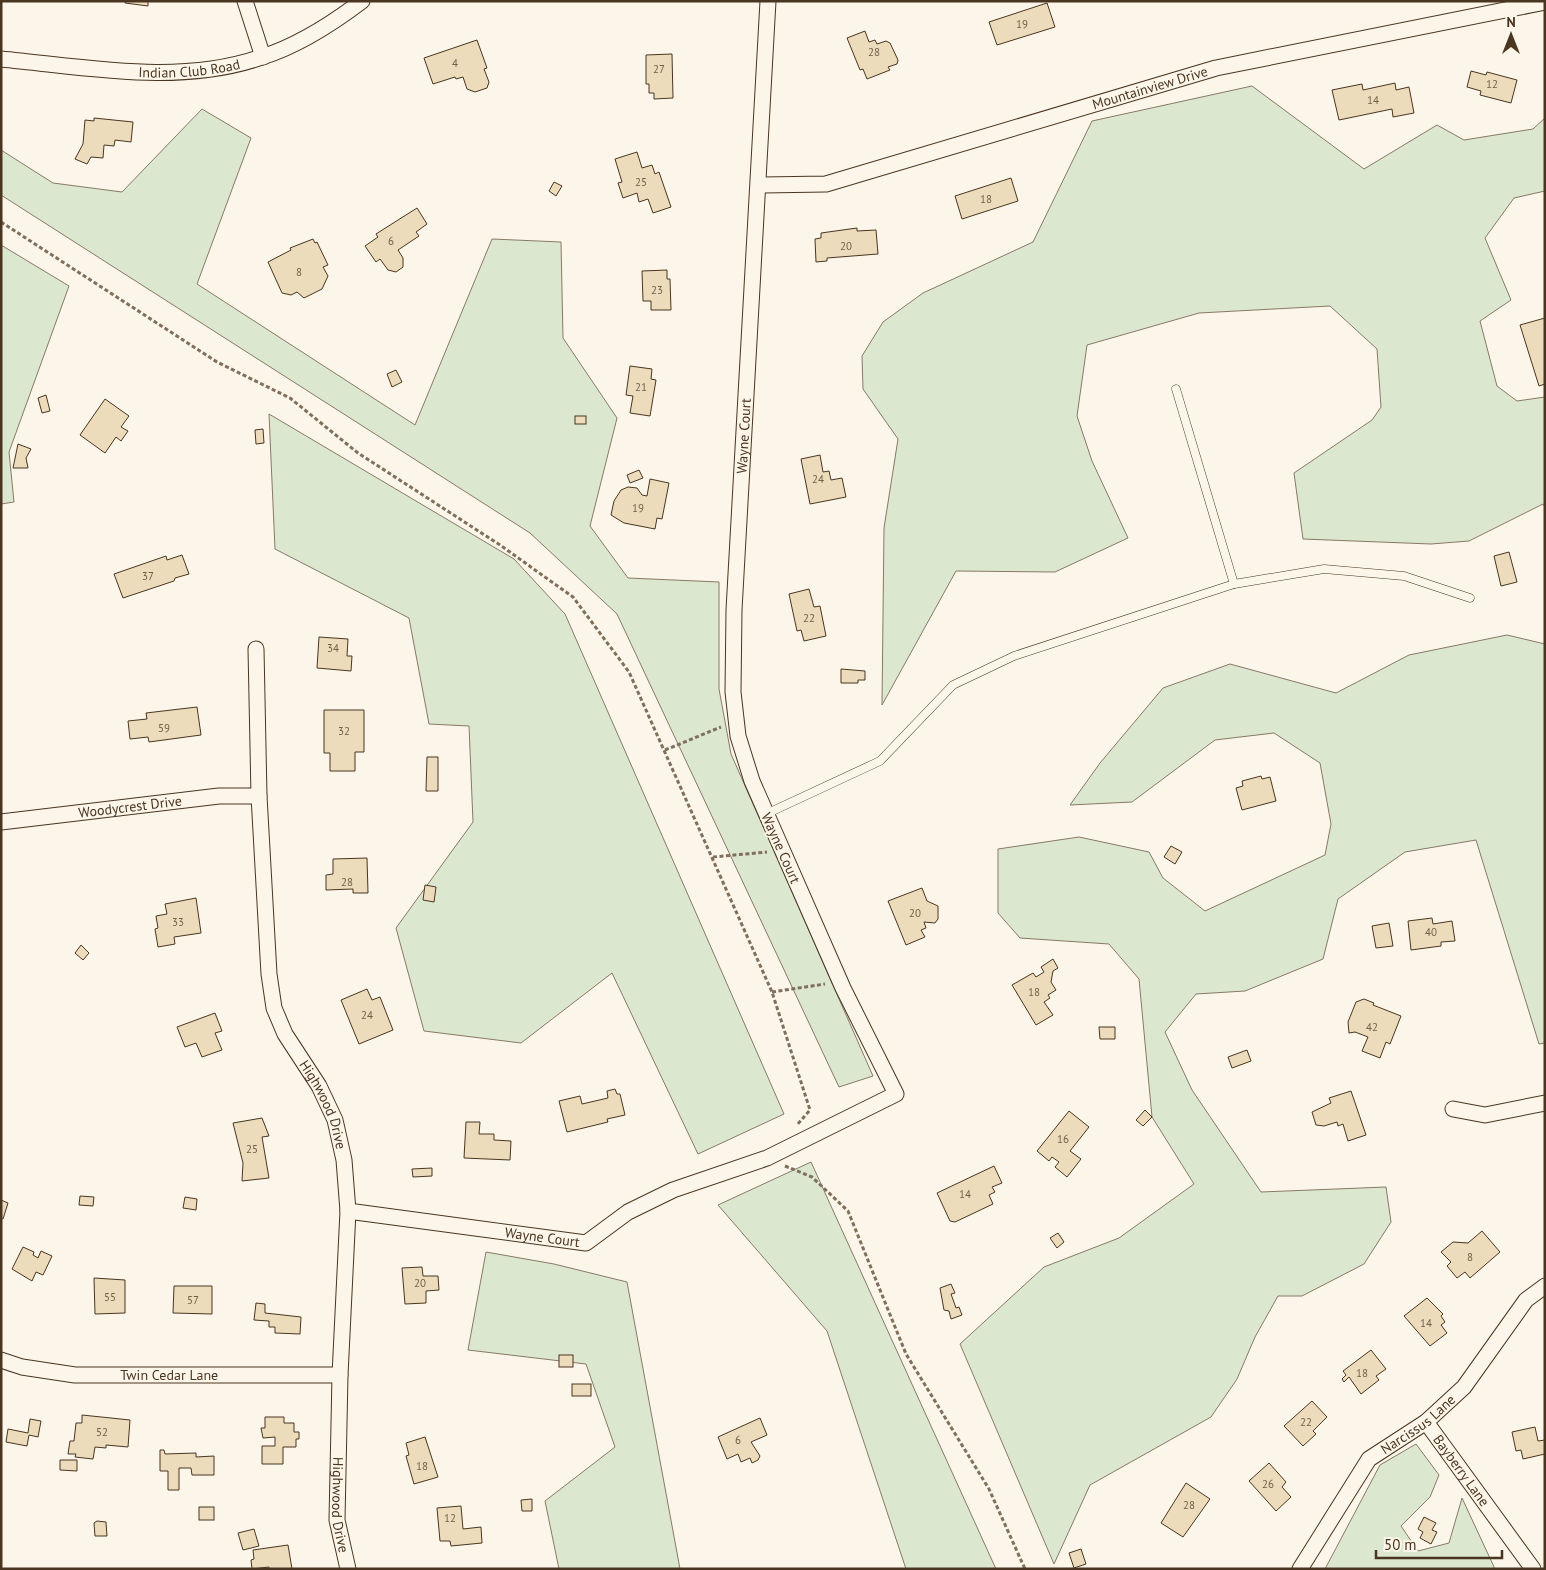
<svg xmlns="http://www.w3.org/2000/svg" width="1546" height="1570" viewBox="0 0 1546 1570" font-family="'PT Sans',sans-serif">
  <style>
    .green { fill: #dce7d0; stroke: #887966 }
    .building { fill: #ecdcbc; stroke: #4a3520 }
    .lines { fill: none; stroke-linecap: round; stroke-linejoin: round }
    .lane-casing { stroke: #4a3520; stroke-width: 9 }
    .street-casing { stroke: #4a3520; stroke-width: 17 }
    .path { stroke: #7f6f5c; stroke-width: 3; stroke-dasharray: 4 2.5; stroke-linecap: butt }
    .lane { stroke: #fbf6e9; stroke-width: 8 }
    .street { stroke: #fbf6e9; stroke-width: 15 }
    .labels { text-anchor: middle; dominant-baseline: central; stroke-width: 4; stroke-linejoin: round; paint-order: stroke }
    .number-label { font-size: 11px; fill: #725f47 }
    .street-label { font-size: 14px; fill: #4a3520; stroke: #fbf6e9 }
  </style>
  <rect width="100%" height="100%" fill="#fbf6e9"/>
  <g class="green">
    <polygon points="1252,86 1364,169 1437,125 1464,140 1533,129 1545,118 1545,191 1514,198 1485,238 1511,300 1480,321 1497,386 1517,401 1545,397 1545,507 1543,504 1469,541 1431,544 1303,539 1294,473 1372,420 1381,407 1377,349 1330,306 1199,313 1087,345 1077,416 1092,461 1128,538 1055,572 956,571 882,705 884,528 898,439 863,389 862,356 883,322 923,293 1033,242 1092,121"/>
    <polygon points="202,109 251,138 197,284 415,425 492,239 561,242 563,338 617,418 590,526 628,578 719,582 719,689 731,754 873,1076 839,1087 617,614 530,533 1,195 1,150 53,183 122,192"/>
    <polygon points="1,245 69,286 9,452 14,502 1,504"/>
    <polygon points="269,414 514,559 565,614 784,1114 698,1154 612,973 521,1043 424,1031 396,928 473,822 469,726 429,724 409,618 275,549"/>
    <polygon points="1507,635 1545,644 1545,1043 1539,1044 1476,840 1405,852 1338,899 1323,959 1245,991 1196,994 1165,1032 1192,1090 1261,1192 1386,1187 1391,1222 1364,1264 1302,1296 1278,1296 1255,1337 1237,1379 1211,1417 1090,1485 1054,1564 960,1344 1044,1267 1119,1238 1194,1184 1152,1117 1139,979 1109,944 1020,938 998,913 998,849 1079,837 1149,852 1163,878 1205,911 1325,855 1331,824 1320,763 1274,733 1215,740 1132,802 1070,805 1100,763 1163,688 1230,664 1336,693 1409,655"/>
    <polygon points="811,1162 996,1569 906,1569 827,1331 718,1205"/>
    <polygon points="486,1252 554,1264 627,1282 680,1569 559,1569 545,1501 615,1447 586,1364 468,1350"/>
    <polygon points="1416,1444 1439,1475 1430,1497 1401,1526 1418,1551 1449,1543 1462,1498 1495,1569 1325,1569 1380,1465"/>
  </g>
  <g class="building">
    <polygon points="125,1 148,1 148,6 125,3"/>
    <polygon points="1047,3 1055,27 997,45 989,22"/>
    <polygon points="865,31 869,42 875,40 877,44 886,41 890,43 898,60 897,64 888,67 890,70 867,79 863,69 860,70 847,38"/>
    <polygon points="477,40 487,68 484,69 489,82 487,88 475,92 467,89 463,77 456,79 455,77 433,84 424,58"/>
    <polygon points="672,54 673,98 654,99 654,93 649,93 649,84 646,84 646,55"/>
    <polygon points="1471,71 1486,75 1487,72 1517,80 1511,103 1480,95 1481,91 1467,87"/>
    <polygon points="1395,83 1396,90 1409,87 1414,113 1393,117 1392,109 1339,120 1332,90 1362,84 1363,90"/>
    <polygon points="94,118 133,122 131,142 115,140 114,146 104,145 103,158 91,157 87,164 75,159 83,144 85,120 94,121"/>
    <polygon points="637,152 642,168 652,165 655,174 659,172 671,207 653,213 648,199 639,202 637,193 623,198 618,183 622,182 615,159"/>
    <polygon points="1011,178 1018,201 962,219 955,196"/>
    <polygon points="554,182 562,186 556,196 549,191"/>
    <polygon points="417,208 427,224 416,232 419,236 398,250 403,258 403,267 396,272 388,270 380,259 376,262 365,246 378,237 376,234"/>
    <polygon points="857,228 857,231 876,230 878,254 827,258 827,261 816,262 815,239 821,238 821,233"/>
    <polygon points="313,239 315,243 317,242 328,265 323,267 328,276 322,289 304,298 297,292 291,295 282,293 268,262 291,250 290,248"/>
    <polygon points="667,270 667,279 670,279 671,310 651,310 651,301 643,301 642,271"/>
    <polygon points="1545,318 1545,384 1539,386 1520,325"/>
    <polygon points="630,366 652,369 651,379 656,380 650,416 630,413 633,396 626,395"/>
    <polygon points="396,370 402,382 392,387 387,374"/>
    <polygon points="46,395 50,411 42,413 38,398"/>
    <polygon points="105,399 129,416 121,427 128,431 121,441 116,437 105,453 80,435"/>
    <rect x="575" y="416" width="11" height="8"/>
    <polygon points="263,429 264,443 256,444 255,430"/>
    <polygon points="18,444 31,449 26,458 28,468 13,468"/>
    <polygon points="820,455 823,472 829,471 831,480 842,478 846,497 810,504 801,459"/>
    <polygon points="639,470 643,478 630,483 627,475"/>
    <polygon points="650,479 669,483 662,519 657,518 655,529 624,523 611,515 614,501 621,490 628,487 637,488 642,495 647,496"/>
    <polygon points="1509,552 1517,582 1501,586 1494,556"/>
    <polygon points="182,555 189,574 175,578 174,581 123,598 114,574 166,556 167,560"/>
    <polygon points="809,589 814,607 820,606 826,636 804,641 801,630 797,631 789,594"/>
    <polygon points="319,637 348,639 347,656 352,656 351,671 317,668"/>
    <polygon points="841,669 865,671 865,680 858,680 858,683 841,683"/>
    <polygon points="197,707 201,735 149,742 148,737 130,739 128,721 147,719 146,713"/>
    <polygon points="324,710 364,710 364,752 355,752 355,771 330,771 330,753 324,753"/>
    <polygon points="427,757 438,757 438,791 426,791"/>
    <polygon points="1261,776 1262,779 1270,777 1276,801 1242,810 1236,788 1243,786 1242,781"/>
    <polygon points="1171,846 1182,852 1175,864 1164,857"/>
    <polygon points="367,858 368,893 353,893 353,889 326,890 326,875 333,874 333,859"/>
    <polygon points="425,885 436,887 434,902 423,900"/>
    <polygon points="922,888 927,901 938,906 938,919 935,923 924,922 926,928 921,930 925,937 906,945 888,901"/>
    <polygon points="196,898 201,933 174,937 175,944 158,947 155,929 158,928 156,916 167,914 165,904"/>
    <polygon points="1432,918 1433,924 1452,921 1455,941 1441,942 1441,946 1411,950 1408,921"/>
    <polygon points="1389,923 1393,946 1376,948 1372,926"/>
    <polygon points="81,945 89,953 83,960 75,953"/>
    <polygon points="1053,959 1058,968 1053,971 1051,982 1056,990 1048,995 1050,998 1044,1002 1053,1015 1036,1025 1012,985 1033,973 1036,977 1044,972 1041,967"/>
    <polygon points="367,989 372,1000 380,997 393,1030 359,1044 341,1000"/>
    <polygon points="1364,999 1374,1003 1373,1005 1401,1016 1390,1044 1386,1042 1380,1058 1362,1051 1368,1037 1355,1032 1349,1033 1348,1022 1356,1002"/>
    <polygon points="215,1013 222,1031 215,1033 222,1050 202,1057 196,1043 185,1047 177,1027"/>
    <polygon points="1099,1027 1115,1027 1115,1039 1100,1039"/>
    <polygon points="1247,1050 1251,1061 1232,1068 1228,1057"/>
    <polygon points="615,1089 617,1094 620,1094 625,1115 607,1119 608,1122 567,1132 559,1101 580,1096 582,1104 608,1098 607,1091"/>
    <polygon points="1351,1091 1366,1135 1348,1141 1343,1124 1338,1126 1337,1122 1324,1126 1316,1125 1312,1112 1331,1103 1329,1098"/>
    <polygon points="1145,1110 1152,1117 1143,1126 1136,1120"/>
    <polygon points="1069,1111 1089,1127 1070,1151 1081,1159 1067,1177 1055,1167 1059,1162 1052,1157 1049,1161 1037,1151"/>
    <polygon points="262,1118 269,1136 262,1137 269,1178 242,1181 243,1163 233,1123"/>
    <polygon points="466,1122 480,1122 479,1134 494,1134 494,1140 511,1141 510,1160 464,1158"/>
    <polygon points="994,1166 1002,1183 992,1187 995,1192 989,1195 993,1204 955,1222 950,1221 937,1193"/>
    <polygon points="432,1168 432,1176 413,1177 412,1169"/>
    <polygon points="80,1196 94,1197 93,1206 79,1205"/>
    <polygon points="185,1197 197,1199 196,1210 183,1208"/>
    <polygon points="1,1200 8,1203 3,1219 1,1218"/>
    <polygon points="1482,1231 1500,1252 1470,1278 1465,1272 1457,1278 1447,1266 1451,1262 1441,1252 1453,1242 1468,1243"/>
    <polygon points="1058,1233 1064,1242 1057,1248 1050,1238"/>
    <polygon points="23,1247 34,1252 33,1255 38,1258 41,1251 52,1256 43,1275 36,1272 32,1281 12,1269"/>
    <polygon points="422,1267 423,1276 438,1276 439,1290 426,1291 426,1303 405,1304 402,1268"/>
    <polygon points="94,1278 125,1280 125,1313 95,1314"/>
    <polygon points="951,1284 955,1293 951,1294 956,1308 959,1307 962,1315 951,1319 949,1311 944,1310 940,1288"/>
    <polygon points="174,1286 212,1286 212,1314 173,1313"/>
    <polygon points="1427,1298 1443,1314 1441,1316 1445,1322 1441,1325 1447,1333 1430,1346 1404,1316"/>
    <polygon points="256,1303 265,1304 265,1313 301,1317 300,1334 275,1333 275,1327 269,1327 269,1321 254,1320"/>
    <polygon points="1371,1350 1386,1369 1376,1376 1379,1380 1361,1394 1349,1377 1344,1382 1342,1379 1346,1375 1343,1371"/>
    <rect x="559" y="1355" width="14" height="12"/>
    <rect x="572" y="1384" width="19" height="12"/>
    <polygon points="1312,1401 1327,1417 1313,1431 1316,1434 1303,1446 1284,1426"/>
    <polygon points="82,1415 130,1420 128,1447 106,1445 106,1448 95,1447 93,1459 75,1457 76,1454 68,1454 70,1441 74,1441 76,1423 82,1423"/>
    <polygon points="265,1417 284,1417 284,1423 294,1423 294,1432 299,1432 299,1439 296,1439 296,1447 283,1447 283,1464 262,1464 262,1446 275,1446 275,1437 263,1438 261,1428 265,1428"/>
    <polygon points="760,1418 767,1435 751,1442 760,1456 758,1460 752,1463 750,1458 741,1462 738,1454 727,1459 718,1437"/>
    <polygon points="30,1419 41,1421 38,1437 29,1435 27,1446 6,1442 8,1429 28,1433"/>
    <polygon points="1535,1427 1538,1441 1545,1440 1545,1454 1523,1459 1521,1450 1516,1451 1512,1432"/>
    <polygon points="425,1437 438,1477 414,1484 406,1456 409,1455 406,1443"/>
    <polygon points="160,1450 164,1450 165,1454 196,1453 196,1457 214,1456 214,1475 192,1475 191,1468 179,1468 179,1490 168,1490 168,1471 160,1471"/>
    <polygon points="60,1460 77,1460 77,1471 60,1470"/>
    <polygon points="1269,1463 1286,1482 1282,1487 1291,1497 1276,1511 1249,1481"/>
    <polygon points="1186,1483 1210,1499 1183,1537 1161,1523"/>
    <polygon points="532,1499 532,1511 522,1511 521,1500"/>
    <polygon points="461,1506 463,1529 481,1527 482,1543 451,1546 450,1541 440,1541 437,1508"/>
    <rect x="199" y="1507" width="15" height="13"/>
    <polygon points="1424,1517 1436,1523 1432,1530 1437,1532 1431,1544 1420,1538 1423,1532 1418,1529"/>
    <polygon points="97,1521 106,1522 107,1536 95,1536 94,1523"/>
    <polygon points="254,1529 259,1546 243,1550 238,1533"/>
    <polygon points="288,1545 292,1569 269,1569 269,1567 252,1569 251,1560 254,1559 253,1550"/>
    <polygon points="1081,1549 1086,1564 1074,1568 1069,1553"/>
  </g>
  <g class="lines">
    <g class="lane-casing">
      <g id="lane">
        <polyline points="1176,389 1234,584"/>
        <polyline points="766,814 880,761 953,685 1014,656 1234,584 1324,569 1404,576 1470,598"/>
      </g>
    </g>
    <g class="street-casing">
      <g id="street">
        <polyline points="245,1 263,57"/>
        <path id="s1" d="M1,59C87,67 179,86 262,57C297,46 333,23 362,1"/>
        <path id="s2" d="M759,185L826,184L1216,68L1545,2"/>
        <path id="s3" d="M256,649L259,796L269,974L274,1008L285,1034L319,1086L335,1120L344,1160L348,1211L340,1375L337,1520L348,1569"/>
        <path id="s4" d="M1,822L219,796H259"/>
        <polyline points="1453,1109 1485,1115 1545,1103"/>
        <path id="s5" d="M348,1211L586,1243L628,1212L673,1190L767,1158L896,1094L843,988L752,781L738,736L733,692L734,610L768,1"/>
        <path id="s6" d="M1,1360L22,1367L75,1375H340"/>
        <path id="s7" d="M1426,1422L1533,1569"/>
        <path id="s8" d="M1300,1569L1369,1459L1426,1422L1464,1387L1526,1300L1545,1286"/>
      </g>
    </g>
    <g class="path">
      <polyline points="1,222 217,362 290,398 358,453 500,545 573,597 629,672 772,992 810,1110 797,1125"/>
      <polyline points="665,750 721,727"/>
      <polyline points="713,857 767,852"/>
      <polyline points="772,992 825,984"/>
      <polyline points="785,1166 812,1177 848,1211 906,1354 989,1489 1025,1569"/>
    </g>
    <use href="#lane" class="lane"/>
    <use href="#street" class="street"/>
  </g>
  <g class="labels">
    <g class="number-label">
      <text x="1022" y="24">19</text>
      <text x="874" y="52">28</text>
      <text x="455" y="63">4</text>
      <text x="659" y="69">27</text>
      <text x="1492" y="84">12</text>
      <text x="1373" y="100">14</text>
      <text x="641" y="182">25</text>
      <text x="986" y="199">18</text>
      <text x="391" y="241">6</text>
      <text x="846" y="246">20</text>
      <text x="299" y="272">8</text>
      <text x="657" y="290">23</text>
      <text x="641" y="387">21</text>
      <text x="818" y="479">24</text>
      <text x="638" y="508">19</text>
      <text x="148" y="576">37</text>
      <text x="809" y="618">22</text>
      <text x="333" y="648">34</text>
      <text x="164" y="728">59</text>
      <text x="344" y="731">32</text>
      <text x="347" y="882">28</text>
      <text x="915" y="913">20</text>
      <text x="178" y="922">33</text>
      <text x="1431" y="932">40</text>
      <text x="1034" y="992">18</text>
      <text x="367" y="1015">24</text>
      <text x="1372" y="1027">42</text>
      <text x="1063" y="1139">16</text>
      <text x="252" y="1149">25</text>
      <text x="965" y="1194">14</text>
      <text x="1470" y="1257">8</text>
      <text x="420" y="1283">20</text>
      <text x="110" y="1297">55</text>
      <text x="193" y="1300">57</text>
      <text x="1426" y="1323">14</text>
      <text x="1362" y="1373">18</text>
      <text x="1306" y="1422">22</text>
      <text x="102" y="1432">52</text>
      <text x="738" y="1440">6</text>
      <text x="422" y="1466">18</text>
      <text x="1268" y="1484">26</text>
      <text x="1189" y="1505">28</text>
      <text x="450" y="1518">12</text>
    </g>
    <g class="street-label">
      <text stroke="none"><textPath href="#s1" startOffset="189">Indian Club Road</textPath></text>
      <text stroke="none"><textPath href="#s2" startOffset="405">Mountainview Drive</textPath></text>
      <text stroke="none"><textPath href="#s5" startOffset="1278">Wayne Court</textPath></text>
      <text stroke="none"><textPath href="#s4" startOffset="130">Woodycrest Drive</textPath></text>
      <text transform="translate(781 848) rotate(66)">Wayne Court</text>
      <text stroke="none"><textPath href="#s3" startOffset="469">Highwood Drive</textPath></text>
      <text stroke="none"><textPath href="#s5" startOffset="196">Wayne Court</textPath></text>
      <text stroke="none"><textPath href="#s6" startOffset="170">Twin Cedar Lane</textPath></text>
      <text stroke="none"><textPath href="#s8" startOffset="190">Narcissus Lane</textPath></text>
      <text stroke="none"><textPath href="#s7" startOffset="60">Bayberry Lane</textPath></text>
      <text stroke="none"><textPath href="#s3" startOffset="874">Highwood Drive</textPath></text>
    </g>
  </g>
  <rect width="1546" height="1570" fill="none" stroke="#4a3520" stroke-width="5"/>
  <g transform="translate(1511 35)" stroke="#fbf6e9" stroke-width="4" paint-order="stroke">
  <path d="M0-4L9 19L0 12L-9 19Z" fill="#4a3520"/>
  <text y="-8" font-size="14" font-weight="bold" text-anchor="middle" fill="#4a3520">N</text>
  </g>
  <path d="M1376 1550v8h126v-8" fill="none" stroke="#4a3520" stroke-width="2.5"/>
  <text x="1384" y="1550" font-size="15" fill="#4a3520" stroke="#fbf6e9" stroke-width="4" paint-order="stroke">50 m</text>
</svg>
